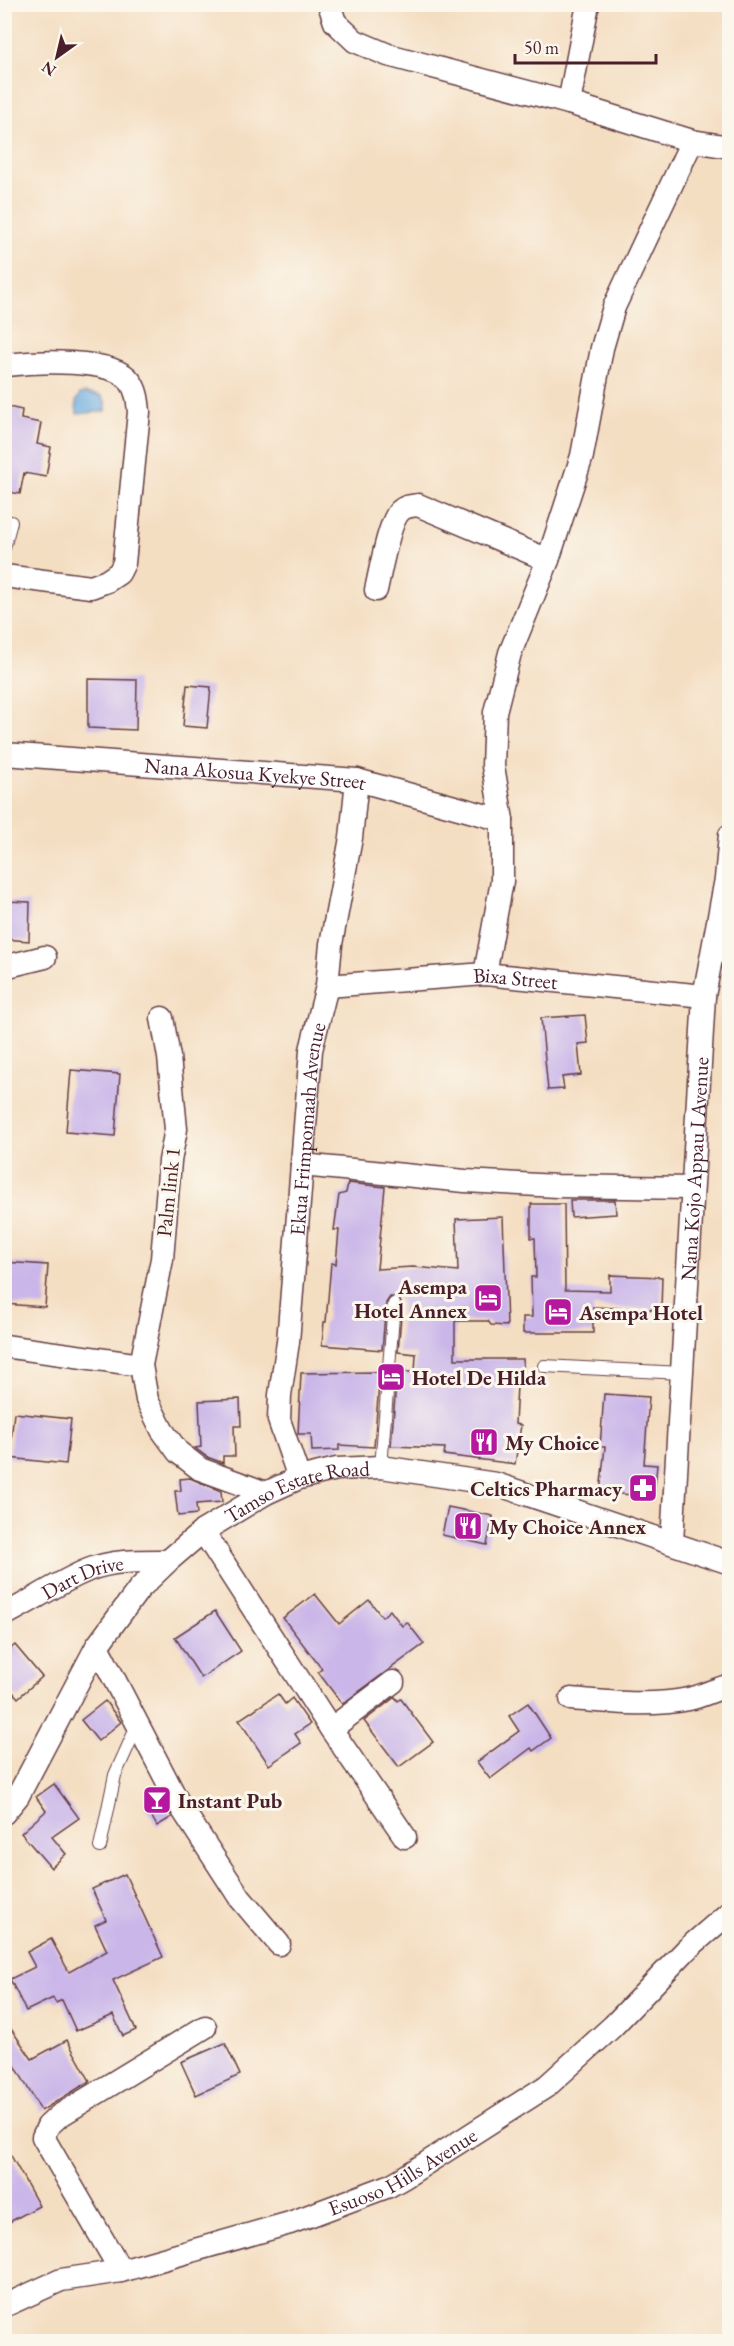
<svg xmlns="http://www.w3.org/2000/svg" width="734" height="2346" viewBox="0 0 734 2346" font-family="'EB Garamond',serif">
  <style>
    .water { fill: #6cade0; stroke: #5b6686; stroke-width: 1.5 }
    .building { fill: #cab6e9 }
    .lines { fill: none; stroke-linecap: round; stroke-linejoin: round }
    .lane-casing { stroke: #643c42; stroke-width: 14 }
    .street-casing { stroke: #643c42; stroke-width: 25 }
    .lane { stroke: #fff; stroke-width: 12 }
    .street { stroke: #fff; stroke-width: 22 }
    .labels { text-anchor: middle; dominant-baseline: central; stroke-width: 6; stroke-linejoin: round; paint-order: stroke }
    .street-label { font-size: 21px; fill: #4a1f2b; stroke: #fbf7ec }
    .poi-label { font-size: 21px; font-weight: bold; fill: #4a1f2b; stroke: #fbf7ec; text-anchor: start }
  </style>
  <rect width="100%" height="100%" fill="#fbf7ec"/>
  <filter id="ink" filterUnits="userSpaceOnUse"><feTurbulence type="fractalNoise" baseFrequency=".0167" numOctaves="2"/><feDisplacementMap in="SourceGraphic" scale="12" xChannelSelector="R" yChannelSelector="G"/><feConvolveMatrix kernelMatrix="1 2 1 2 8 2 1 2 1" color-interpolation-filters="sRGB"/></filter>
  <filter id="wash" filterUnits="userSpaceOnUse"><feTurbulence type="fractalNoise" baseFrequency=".008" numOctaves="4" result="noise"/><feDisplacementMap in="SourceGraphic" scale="24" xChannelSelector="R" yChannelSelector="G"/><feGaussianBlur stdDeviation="1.35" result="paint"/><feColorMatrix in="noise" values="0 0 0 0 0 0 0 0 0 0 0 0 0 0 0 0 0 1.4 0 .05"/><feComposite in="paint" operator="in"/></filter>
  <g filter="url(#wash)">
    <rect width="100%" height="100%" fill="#f4dec2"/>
    <polygon class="water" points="85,393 102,396 106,404 106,411 77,414 76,402 80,394"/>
    <g id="blocks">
      <g class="building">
        <polygon points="4,406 22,410 21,419 41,423 37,444 51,447 46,477 24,473 20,494 4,491"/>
        <polygon points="88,679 137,680 136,730 88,728"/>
        <polygon points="187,685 211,687 207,728 183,726"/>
        <polygon points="4,901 30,902 29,941 4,939"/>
        <polygon points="585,1015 588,1043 578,1044 581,1075 562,1077 564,1089 548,1090 541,1018"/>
        <polygon points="71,1070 120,1074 115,1136 66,1132"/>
        <polygon points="348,1183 385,1187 377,1269 413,1267 458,1271 456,1219 503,1217 507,1326 491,1325 488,1321 455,1321 455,1359 523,1359 524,1385 517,1385 515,1424 521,1425 515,1464 444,1455 445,1448 391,1446 397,1372 415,1372 416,1354 398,1352 402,1305 398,1297 390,1297 386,1303 382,1350 322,1345 324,1322 326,1322 331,1263 336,1264 339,1230 334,1230 339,1195 346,1193"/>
        <polygon points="570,1200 615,1200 616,1214 571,1217"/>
        <polygon points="531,1204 564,1204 565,1290 610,1291 610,1275 662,1277 661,1310 593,1307 593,1333 523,1333 523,1317 532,1317 531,1277 536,1277 535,1238 531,1238"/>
        <polygon points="4,1262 48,1265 45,1307 4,1304"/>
        <polygon points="380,1372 374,1447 339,1445 339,1450 312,1451 311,1434 298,1434 301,1373"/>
        <polygon points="604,1394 649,1397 644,1464 657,1465 654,1497 600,1492 605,1447 600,1447"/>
        <polygon points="240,1399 241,1426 234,1426 235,1456 223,1456 223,1463 207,1457 195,1448 201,1447 199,1401"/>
        <polygon points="14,1413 71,1419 66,1464 9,1458"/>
        <polygon points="190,1478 221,1491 222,1502 196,1504 197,1514 178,1516 175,1491 181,1491 180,1479"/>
        <polygon points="448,1507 493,1516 487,1545 442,1535"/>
        <polygon points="315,1594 339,1624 369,1600 382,1617 390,1610 402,1626 407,1622 424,1644 342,1704 318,1672 322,1669 283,1618"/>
        <polygon points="215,1611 241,1651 201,1678 175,1637"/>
        <polygon points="15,1645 42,1677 18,1698 4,1682 4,1654"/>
        <polygon points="278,1694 285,1704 292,1698 310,1724 295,1734 301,1743 269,1765 239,1720"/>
        <polygon points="395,1697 398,1701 401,1699 433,1742 399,1767 364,1721"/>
        <polygon points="105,1701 121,1722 98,1741 81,1720"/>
        <polygon points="528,1703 551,1738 533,1751 531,1748 490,1779 477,1762 519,1731 509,1716"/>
        <polygon points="54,1784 79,1818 52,1837 66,1854 51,1868 21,1833 46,1811 36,1797"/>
        <polygon points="160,1796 172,1817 157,1826 145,1805"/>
        <polygon points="125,1874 163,1957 113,1980 136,2030 123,2036 113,2015 76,2031 62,2000 56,2003 53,1998 26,2011 10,1979 35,1967 27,1952 51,1939 69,1972 107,1951 95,1925 106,1920 92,1889"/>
        <polygon points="4,2019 32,2059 67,2040 90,2081 41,2111 4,2046"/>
        <polygon points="225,2043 240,2075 196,2095 181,2062"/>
        <polygon points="4,2143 39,2206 4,2225"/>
      </g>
    </g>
  </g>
  <g filter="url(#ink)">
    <use href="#blocks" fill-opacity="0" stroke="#643c42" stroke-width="1.5"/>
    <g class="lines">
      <g class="lane-casing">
        <g id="lane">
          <polyline points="4,548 11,522"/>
          <polyline points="544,1366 682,1373"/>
          <polyline points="381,1467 394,1304"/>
          <polyline points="100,1847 115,1775 138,1724"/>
        </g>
      </g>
      <g class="street-casing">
        <g id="street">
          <polyline points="329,4 335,22 355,41 388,55 569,103 692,141 730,147"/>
          <polyline points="569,103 588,4"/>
          <path d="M4,576L91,587L107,581L119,573L124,563L139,412C138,401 137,390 130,381C114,357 32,362 5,365"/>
          <path d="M376,590C380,573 389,521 400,511C405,506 411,506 418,505L548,560"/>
          <path id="s1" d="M4,754L357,780L502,820"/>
          <polyline points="4,967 45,957"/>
          <polyline points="485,974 502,881 502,820 493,766 495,712 510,653 548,560 582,456 602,348 614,307 692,141"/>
          <path id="s2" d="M327,986L485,974L704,996"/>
          <polyline points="162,1018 169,1057 176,1129 170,1161 162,1259 141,1365 147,1400 162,1430 178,1452 200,1469 266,1493"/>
          <polyline points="302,1165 465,1181 557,1186 691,1188"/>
          <polyline points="4,1346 141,1365"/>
          <path id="s3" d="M299,1478L279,1420L280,1395L288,1342L311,1050L327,986L331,944L351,838L357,780"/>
          <polyline points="203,1531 331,1729 405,1837"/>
          <path id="s4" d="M672,1542L704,996L726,879L730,835"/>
          <path id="s5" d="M4,1615C32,1601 59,1582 88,1570C113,1560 141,1561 168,1561"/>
          <polyline points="97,1646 179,1804 240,1898 279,1944"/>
          <path d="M571,1699C609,1702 650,1707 689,1699C703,1696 716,1689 730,1685"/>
          <polyline points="331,1729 393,1682"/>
          <path id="s6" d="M4,1813L18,1796L97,1646L139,1589L168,1561L203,1531L266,1493L299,1478L337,1469L381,1467L496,1484L730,1563"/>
          <polyline points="121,2271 43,2137 48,2126 59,2116 205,2027"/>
          <path id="s7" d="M4,2306L61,2280L121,2271L290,2223L389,2186L403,2178L547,2086L613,2026L686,1950L730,1912"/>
        </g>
      </g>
      <use href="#lane" class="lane"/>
      <use href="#street" class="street"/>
    </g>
  </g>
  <defs>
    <g id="hotel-square" transform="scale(1.5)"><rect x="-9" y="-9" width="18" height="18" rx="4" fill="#b5179e" stroke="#fbf7ec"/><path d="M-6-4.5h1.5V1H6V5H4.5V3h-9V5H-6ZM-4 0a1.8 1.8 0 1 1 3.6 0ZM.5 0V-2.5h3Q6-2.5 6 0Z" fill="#fff"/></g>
    <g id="restaurant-square" transform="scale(1.5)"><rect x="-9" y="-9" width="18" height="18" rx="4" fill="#b5179e" stroke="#fbf7ec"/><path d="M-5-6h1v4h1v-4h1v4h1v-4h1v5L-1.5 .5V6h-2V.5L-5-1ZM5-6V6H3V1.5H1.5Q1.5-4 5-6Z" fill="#fff"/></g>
    <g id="pharmacy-square" transform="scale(1.5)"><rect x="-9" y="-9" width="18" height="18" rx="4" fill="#b5179e" stroke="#fbf7ec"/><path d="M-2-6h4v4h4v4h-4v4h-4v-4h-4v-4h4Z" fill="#fff"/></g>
    <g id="bar-square" transform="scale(1.5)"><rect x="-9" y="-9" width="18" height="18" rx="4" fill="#b5179e" stroke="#fbf7ec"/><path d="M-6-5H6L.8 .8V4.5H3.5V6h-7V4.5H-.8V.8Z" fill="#fff"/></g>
  </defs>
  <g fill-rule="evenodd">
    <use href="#hotel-square" x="488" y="1298"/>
    <use href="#hotel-square" x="558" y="1312"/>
    <use href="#hotel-square" x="391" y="1377"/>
    <use href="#restaurant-square" x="484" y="1442"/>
    <use href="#pharmacy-square" x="643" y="1488"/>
    <use href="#restaurant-square" x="468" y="1526"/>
    <use href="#bar-square" x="157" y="1800"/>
  </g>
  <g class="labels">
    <g class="street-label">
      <text stroke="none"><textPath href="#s1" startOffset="252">Nana Akosua Kyekye Street</textPath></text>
      <text stroke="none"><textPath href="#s2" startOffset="189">Bixa Street</textPath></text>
      <text stroke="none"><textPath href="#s3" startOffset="354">Ekua Frimpomaah Avenue</textPath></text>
      <text stroke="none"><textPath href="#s4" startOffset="374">Nana Kojo Appau I Avenue</textPath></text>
      <text transform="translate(168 1192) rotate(-84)">Palm link 1</text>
      <text stroke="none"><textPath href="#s6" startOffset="453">Tamso Estate Road</textPath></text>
      <text stroke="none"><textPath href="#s5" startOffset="88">Dart Drive</textPath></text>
      <text stroke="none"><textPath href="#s7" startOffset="423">Esuoso Hills Avenue</textPath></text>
    </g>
    <g class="poi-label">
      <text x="467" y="1286" text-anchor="end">Asempa<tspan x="467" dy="24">Hotel Annex</tspan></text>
      <text x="579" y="1312">Asempa Hotel</text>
      <text x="412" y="1377">Hotel De Hilda</text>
      <text x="505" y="1442">My Choice</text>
      <text x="622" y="1488" text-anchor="end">Celtics Pharmacy</text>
      <text x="489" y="1526">My Choice Annex</text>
      <text x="178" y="1800">Instant Pub</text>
    </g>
  </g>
  <rect width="734" height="2346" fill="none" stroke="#fbf7ec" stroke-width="24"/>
  <g transform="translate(57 57) rotate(214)" stroke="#fbf7ec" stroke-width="4.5" paint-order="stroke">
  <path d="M0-4.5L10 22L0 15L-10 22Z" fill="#4a1f2b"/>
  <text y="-9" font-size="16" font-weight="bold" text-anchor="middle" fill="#4a1f2b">N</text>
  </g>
  <path d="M515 54v9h141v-9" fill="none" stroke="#4a1f2b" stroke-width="3"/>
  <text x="524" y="54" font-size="18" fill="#4a1f2b" stroke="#fbf7ec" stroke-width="4.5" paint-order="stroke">50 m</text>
</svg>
